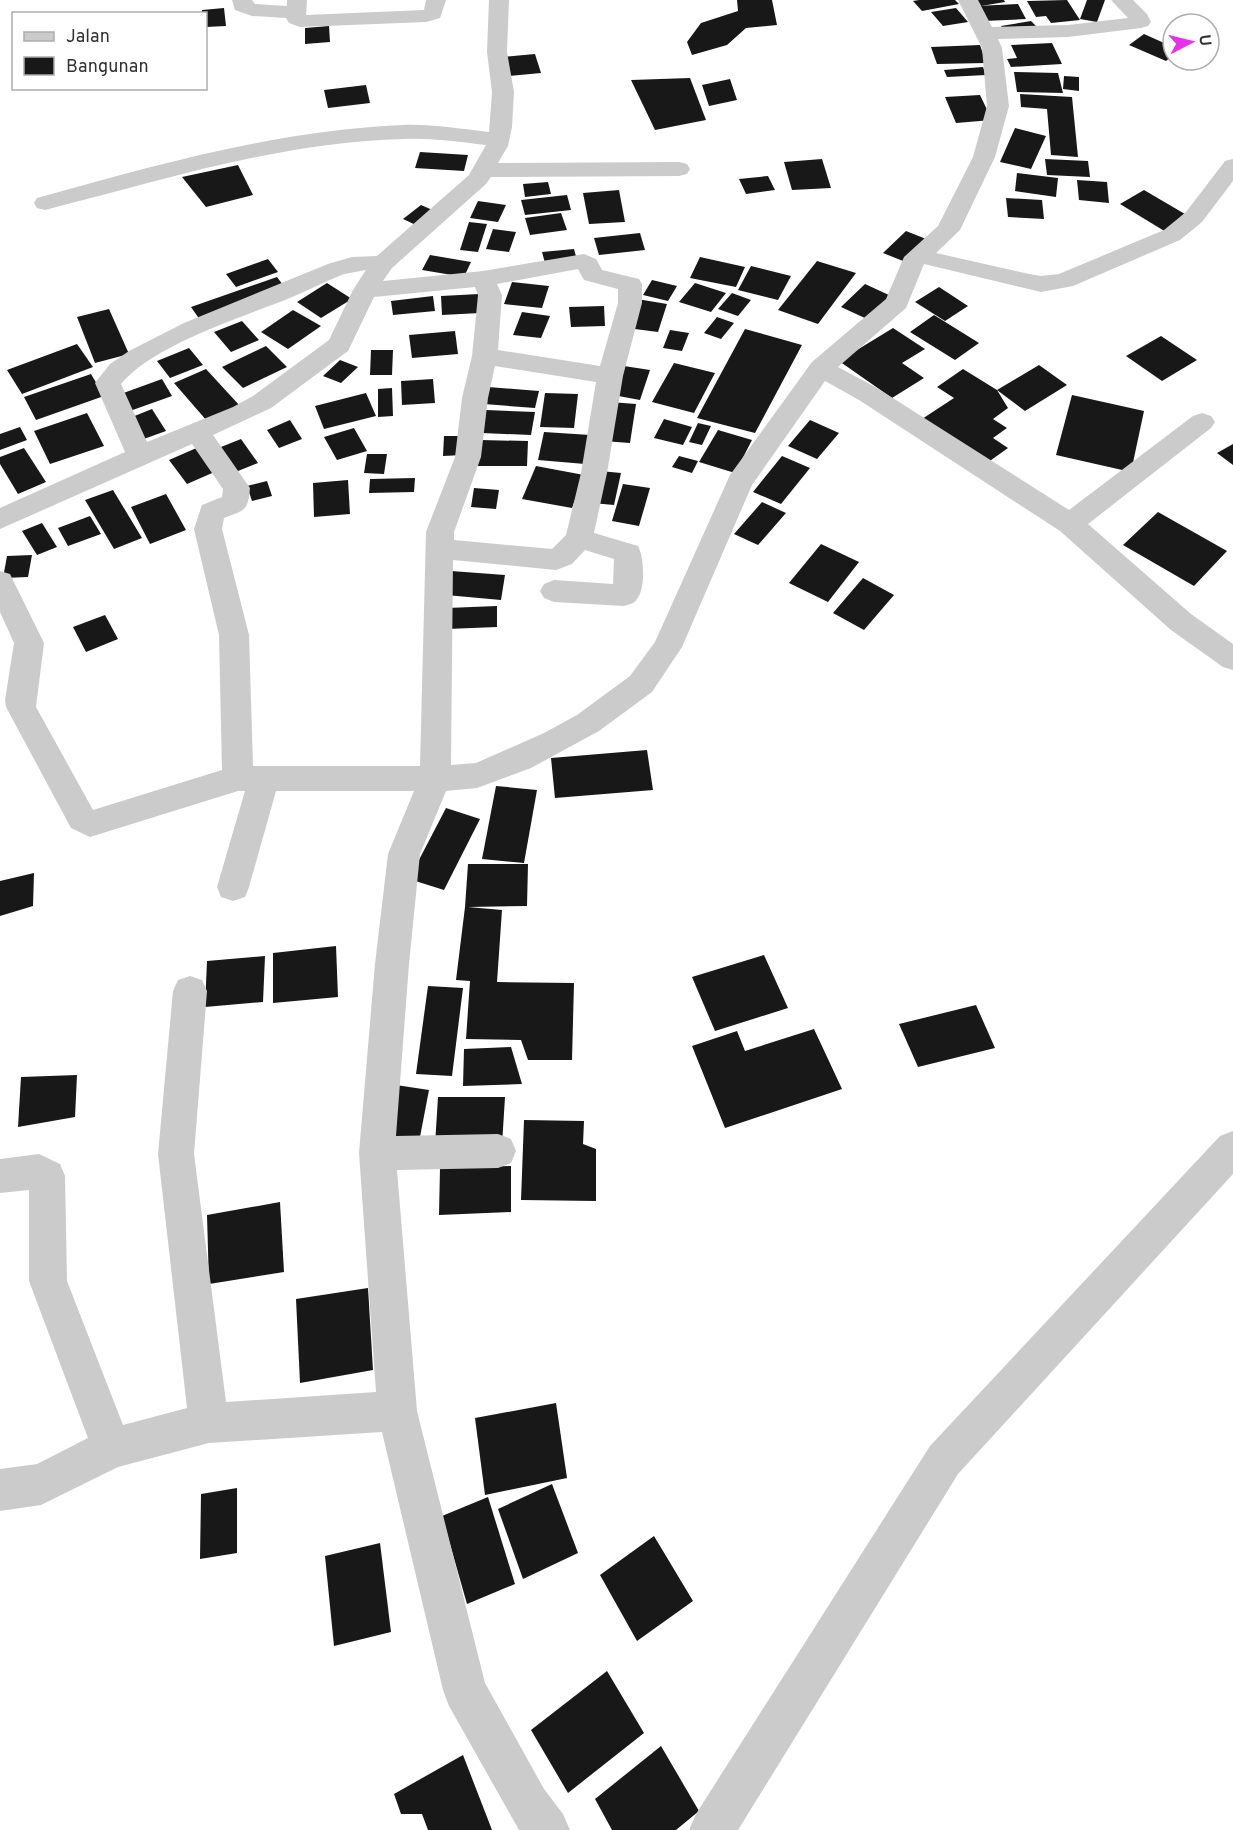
<svg xmlns="http://www.w3.org/2000/svg" width="1233" height="1830" viewBox="0 0 1233 1830" font-family="Overpass,sans-serif">
  <style>
    .building { fill: #181818 }
    .lines { fill: none; stroke-linecap: round; stroke-linejoin: round }
    .minor { fill: #cbcbcb; fill-rule: evenodd }
  </style>
  <rect width="100%" height="100%" fill="#fff"/>
  <g class="building">
    <polygon points="737,0 772,0 777,25 746,28 727,45 692,55 687,42 701,23 738,11"/>
    <polygon points="919,0 955,0 959,4 922,11 913,1"/>
    <polygon points="977,0 1004,0 1005,2 981,6"/>
    <polygon points="1067,0 1080,20 1051,23 1046,16 1036,17 1027,1"/>
    <polygon points="1087,0 1105,0 1097,22 1080,19"/>
    <polygon points="1018,4 1026,19 984,21 976,6"/>
    <polygon points="224,8 226,26 206,27 206,14 202,14 202,10"/>
    <polygon points="956,8 968,22 943,26 931,12"/>
    <polygon points="1031,21 1036,26 1005,32 1001,26"/>
    <polygon points="329,26 330,42 305,44 305,28"/>
    <polygon points="1144,34 1173,47 1173,55 1166,61 1129,45"/>
    <polygon points="1052,43 1062,64 1011,67 1007,59 1017,58 1011,45"/>
    <polygon points="980,45 986,63 937,64 931,47"/>
    <polygon points="535,54 541,73 509,76 503,57"/>
    <polygon points="983,67 986,75 947,77 944,70"/>
    <polygon points="1014,72 1058,73 1063,93 1017,92"/>
    <polygon points="1064,76 1079,77 1079,91 1063,89"/>
    <polygon points="690,78 706,120 655,130 631,80"/>
    <polygon points="730,79 737,100 709,106 702,85"/>
    <polygon points="366,85 370,103 328,108 324,90"/>
    <polygon points="1020,94 1072,97 1078,157 1051,155 1047,109 1021,107"/>
    <polygon points="980,95 992,120 956,123 945,97"/>
    <polygon points="1015,128 1046,136 1031,169 1000,162"/>
    <polygon points="420,152 468,155 464,171 415,168"/>
    <polygon points="822,159 831,188 792,190 784,162"/>
    <polygon points="1045,159 1088,161 1090,177 1047,175"/>
    <polygon points="238,165 253,195 206,207 182,177"/>
    <polygon points="1017,173 1058,178 1056,197 1015,191"/>
    <polygon points="768,176 775,190 746,194 739,179"/>
    <polygon points="1077,180 1107,182 1109,203 1079,200"/>
    <polygon points="548,182 551,194 525,197 523,184"/>
    <polygon points="619,190 625,222 589,224 583,193"/>
    <polygon points="1144,190 1190,217 1166,232 1120,204"/>
    <polygon points="567,195 571,210 525,215 521,200"/>
    <polygon points="1006,198 1042,200 1044,219 1008,217"/>
    <polygon points="478,201 506,205 498,222 470,218"/>
    <polygon points="421,205 437,212 418,226 403,219"/>
    <polygon points="561,213 567,230 530,235 525,218"/>
    <polygon points="469,222 487,224 478,252 460,250"/>
    <polygon points="493,229 516,232 509,252 486,249"/>
    <polygon points="906,231 926,239 903,261 883,253"/>
    <polygon points="640,233 645,250 599,255 594,238"/>
    <polygon points="574,249 577,260 545,263 542,252"/>
    <polygon points="430,255 471,262 464,277 422,270"/>
    <polygon points="700,257 745,267 736,287 690,278"/>
    <polygon points="268,259 278,272 236,287 226,274"/>
    <polygon points="817,261 856,273 818,324 778,310"/>
    <polygon points="751,266 791,276 778,300 738,290"/>
    <polygon points="277,277 286,289 200,320 191,307"/>
    <polygon points="652,280 677,286 668,301 643,295"/>
    <polygon points="512,282 549,286 542,308 504,304"/>
    <polygon points="327,283 352,299 321,318 297,302"/>
    <polygon points="695,283 726,293 711,312 679,302"/>
    <polygon points="865,284 891,296 867,319 841,307"/>
    <polygon points="939,287 968,306 945,321 915,302"/>
    <polygon points="732,293 751,300 738,316 718,309"/>
    <polygon points="479,294 480,313 442,315 441,296"/>
    <polygon points="433,296 435,311 393,315 391,301"/>
    <polygon points="637,299 667,304 658,332 627,328"/>
    <polygon points="604,306 605,326 571,327 569,307"/>
    <polygon points="109,309 129,354 95,363 77,317"/>
    <polygon points="293,310 321,326 288,349 261,332"/>
    <polygon points="522,312 550,316 541,338 513,335"/>
    <polygon points="934,315 979,343 955,360 910,332"/>
    <polygon points="717,317 734,323 721,339 704,333"/>
    <polygon points="242,321 259,340 231,352 214,332"/>
    <polygon points="893,328 925,349 902,363 924,378 892,398 839,361"/>
    <polygon points="745,329 802,345 755,433 697,418"/>
    <polygon points="670,330 689,333 682,351 663,348"/>
    <polygon points="455,331 458,354 412,358 409,335"/>
    <polygon points="1161,336 1197,360 1162,381 1126,356"/>
    <polygon points="77,344 93,367 22,394 7,370"/>
    <polygon points="266,346 287,367 243,388 222,367"/>
    <polygon points="189,348 203,365 170,378 157,361"/>
    <polygon points="371,350 393,350 392,375 370,375"/>
    <polygon points="340,360 358,367 341,383 323,376"/>
    <polygon points="674,363 715,373 694,413 652,402"/>
    <polygon points="1039,365 1067,385 1025,411 997,390 1008,408 993,419 1007,428 993,438 1008,448 987,463 922,419 954,398 937,387 963,369 997,390"/>
    <polygon points="624,366 650,370 640,400 613,395"/>
    <polygon points="206,369 240,406 207,421 174,383"/>
    <polygon points="91,374 104,396 36,420 24,397"/>
    <polygon points="162,379 172,396 127,412 118,395"/>
    <polygon points="433,379 435,403 402,405 401,381"/>
    <polygon points="488,387 539,391 535,408 484,404"/>
    <polygon points="392,388 393,416 378,417 378,389"/>
    <polygon points="366,393 376,416 324,429 315,406"/>
    <polygon points="545,393 578,394 574,428 540,427"/>
    <polygon points="1072,395 1144,411 1131,472 1056,455"/>
    <polygon points="610,402 636,404 630,443 603,441"/>
    <polygon points="152,409 166,431 141,440 127,419"/>
    <polygon points="486,410 535,412 531,435 482,433"/>
    <polygon points="87,413 104,446 50,464 34,431"/>
    <polygon points="664,419 692,427 683,445 654,438"/>
    <polygon points="290,420 302,439 279,448 267,430"/>
    <polygon points="810,420 839,433 817,459 788,446"/>
    <polygon points="698,423 711,426 702,445 689,442"/>
    <polygon points="20,427 27,440 0,450 0,434"/>
    <polygon points="354,428 367,451 337,460 324,437"/>
    <polygon points="718,430 752,440 735,473 699,462"/>
    <polygon points="544,432 590,435 585,464 538,460"/>
    <polygon points="444,436 464,436 463,455 443,456"/>
    <polygon points="241,439 258,463 233,473 216,449"/>
    <polygon points="480,440 528,441 527,466 478,466"/>
    <polygon points="1233,444 1233,465 1217,453"/>
    <polygon points="201,446 219,470 187,484 169,460"/>
    <polygon points="24,448 46,482 18,494 0,464 0,457"/>
    <polygon points="367,454 387,454 384,474 364,473"/>
    <polygon points="679,456 698,461 692,473 672,467"/>
    <polygon points="782,456 810,468 781,504 753,492"/>
    <polygon points="536,466 584,475 572,508 522,499"/>
    <polygon points="600,471 621,473 614,505 592,503"/>
    <polygon points="415,478 414,492 369,493 370,479"/>
    <polygon points="348,480 350,514 314,517 313,483"/>
    <polygon points="267,481 272,496 252,501 247,486"/>
    <polygon points="623,484 650,488 639,526 612,521"/>
    <polygon points="474,488 499,490 496,509 471,507"/>
    <polygon points="113,490 142,538 114,549 85,500"/>
    <polygon points="166,494 186,530 150,544 131,507"/>
    <polygon points="762,502 786,513 758,545 734,534"/>
    <polygon points="1158,512 1227,551 1194,586 1123,545"/>
    <polygon points="90,516 101,534 68,546 58,528"/>
    <polygon points="42,523 57,547 37,555 22,531"/>
    <polygon points="821,544 859,562 828,602 789,583"/>
    <polygon points="32,555 28,577 3,578 7,556"/>
    <polygon points="451,571 505,575 501,600 446,595"/>
    <polygon points="863,578 894,595 864,630 833,613"/>
    <polygon points="497,606 497,627 447,629 447,608"/>
    <polygon points="105,615 118,639 86,652 73,627"/>
    <polygon points="647,750 653,790 555,798 551,758"/>
    <polygon points="496,786 537,790 524,863 482,859"/>
    <polygon points="446,808 480,819 444,890 409,879"/>
    <polygon points="468,864 528,864 527,906 468,907 502,910 497,982 574,983 572,1060 528,1060 521,1040 466,1039 470,981 456,980 465,907"/>
    <polygon points="34,873 33,906 0,916 0,881"/>
    <polygon points="336,946 338,997 273,1003 273,953"/>
    <polygon points="764,955 788,1008 715,1031 692,977"/>
    <polygon points="265,956 263,1002 205,1007 207,961"/>
    <polygon points="428,986 463,988 452,1076 416,1074"/>
    <polygon points="976,1005 995,1048 918,1067 899,1024"/>
    <polygon points="814,1029 842,1089 725,1128 692,1046 737,1031 745,1051"/>
    <polygon points="511,1047 522,1084 463,1086 464,1049"/>
    <polygon points="77,1075 75,1117 18,1127 21,1077"/>
    <polygon points="396,1085 429,1090 419,1142 384,1138"/>
    <polygon points="438,1097 505,1097 502,1145 435,1145"/>
    <polygon points="524,1120 584,1121 583,1144 596,1149 596,1201 521,1200"/>
    <polygon points="511,1166 511,1212 439,1215 440,1168"/>
    <polygon points="280,1202 284,1272 209,1284 207,1215"/>
    <polygon points="368,1288 373,1370 300,1383 296,1299"/>
    <polygon points="556,1403 567,1478 485,1495 475,1418"/>
    <polygon points="552,1484 578,1553 523,1579 498,1509"/>
    <polygon points="237,1488 237,1553 200,1559 201,1494"/>
    <polygon points="488,1497 515,1584 467,1604 442,1516"/>
    <polygon points="654,1536 693,1601 637,1641 600,1575"/>
    <polygon points="380,1543 391,1632 334,1646 325,1556"/>
    <polygon points="607,1671 644,1733 568,1793 531,1730"/>
    <polygon points="661,1746 699,1811 676,1830 612,1830 595,1799"/>
    <polygon points="463,1755 492,1830 428,1830 422,1814 401,1814 394,1794"/>
  </g>
  <g class="lines">
    <g class="minor">
      <polygon points="232,0 252,0 255,4 287,6 287,0 307,0 306,15 424,10 426,0 446,0 440,18 426,22 300,27 289,23 286,18 252,16 235,10"/>
      <path d="M489,0H509L507,52L514,92L512,127L508,146L498,163L679,162L687,164L690,169L687,174L679,176L491,177L486,184L392,268L383,281L483,271L584,254L596,259L602,270L639,279L642,284V303L623,376L607,473L594,533L638,546C644,557 646,588 637,599C634,604 629,604 624,606L554,602L544,598L540,591L544,584L554,580L613,584L614,559L585,550L572,564L556,570L453,560L451,765L476,763L544,733L577,715L630,676L655,642L730,475L812,362L886,299L904,257L938,226L973,157L987,106L982,48L958,0H978L992,27L1068,25L1128,18L1111,0H1133L1147,14L1151,22L1148,26L1141,28L1068,37L998,39L1002,48L1009,106L995,157L960,230L936,253L1029,274L1041,276L1059,274L1164,230L1186,212L1225,161L1233,159V181L1202,222L1180,240L1073,286L1041,292L924,264L906,308L838,367L877,388L1069,510L1193,416L1202,413L1211,416L1215,422L1211,428L1088,524L1191,614L1233,644V670L1223,667L1171,630L1060,531L859,400L825,381L752,485L682,647L652,692L599,731L531,768L477,788L446,791L420,854L409,964L396,1136L498,1134L511,1139L516,1151L511,1163L498,1168L397,1170L417,1411L485,1683L544,1789L563,1814L570,1830H519L449,1706L443,1690L382,1432L209,1443L118,1467L41,1505L0,1511V1469L37,1464L88,1438L29,1281V1190L0,1193V1159L39,1154L60,1164L65,1176L67,1281L123,1425L187,1408L158,1154L173,991L178,980L190,976L202,980L207,991L194,1154L226,1402L376,1392L359,1153L375,964L388,854L414,791H276L249,887L245,897L233,901L221,897L217,887L245,791H238L90,837L71,828L6,707L5,700L14,643L0,612V571L10,574L44,643L36,707L93,810L222,770L219,635L194,529L202,505L222,497L223,489L192,444L0,529V508L125,452L95,383L110,364L129,351L184,323L328,264L352,257L377,256L469,175L486,145C459,142 431,138 404,139C280,142 164,180 45,210L37,208L34,203L37,198C157,165 278,130 403,125C432,124 460,129 489,132L492,92L487,52ZM578,269L584,280L618,289V303L600,366L498,350L502,295L497,284ZM366,270L353,290L329,340L253,396L233,407L147,442L121,384C152,346 239,318 285,300C305,292 324,282 344,274ZM475,287L478,295L472,356L462,398L455,457L426,532L420,766H253L249,635L222,529L224,518C245,510 248,511 250,488L213,435L271,408L348,351L374,297ZM495,366L596,382L581,473L566,535L552,549L454,540V532L481,457L488,398Z"/>
      <polygon points="1233,1131 1233,1174 958,1474 738,1830 689,1830 696,1814 930,1446 1220,1136"/>
    </g>
  </g>
  <rect x="12" y="12" width="195" height="78" fill="#ffffff" stroke="#adadad" stroke-width="1.5"/>
  <rect x="24" y="32" width="30" height="9" fill="#cbcbcb" stroke="#adadad" stroke-width="1.5"/>
  <text x="66" y="42" font-size="18" fill="#313131">Jalan</text>
  <rect x="24" y="57" width="30" height="18" fill="#181818" stroke="#adadad" stroke-width="1.5"/>
  <text x="66" y="72" font-size="18" fill="#313131">Bangunan</text>
  <g transform="translate(1191 42) rotate(83)"><circle r="28" fill="#ffffff" stroke="#adadad" stroke-width="1.5"/>
  <path d="M0-4.5L10 22L0 15L-10 22Z" fill="#e731e9"/>
  <text y="-9" font-size="16" font-weight="bold" text-anchor="middle" fill="#313131">U</text>
  </g>
</svg>
